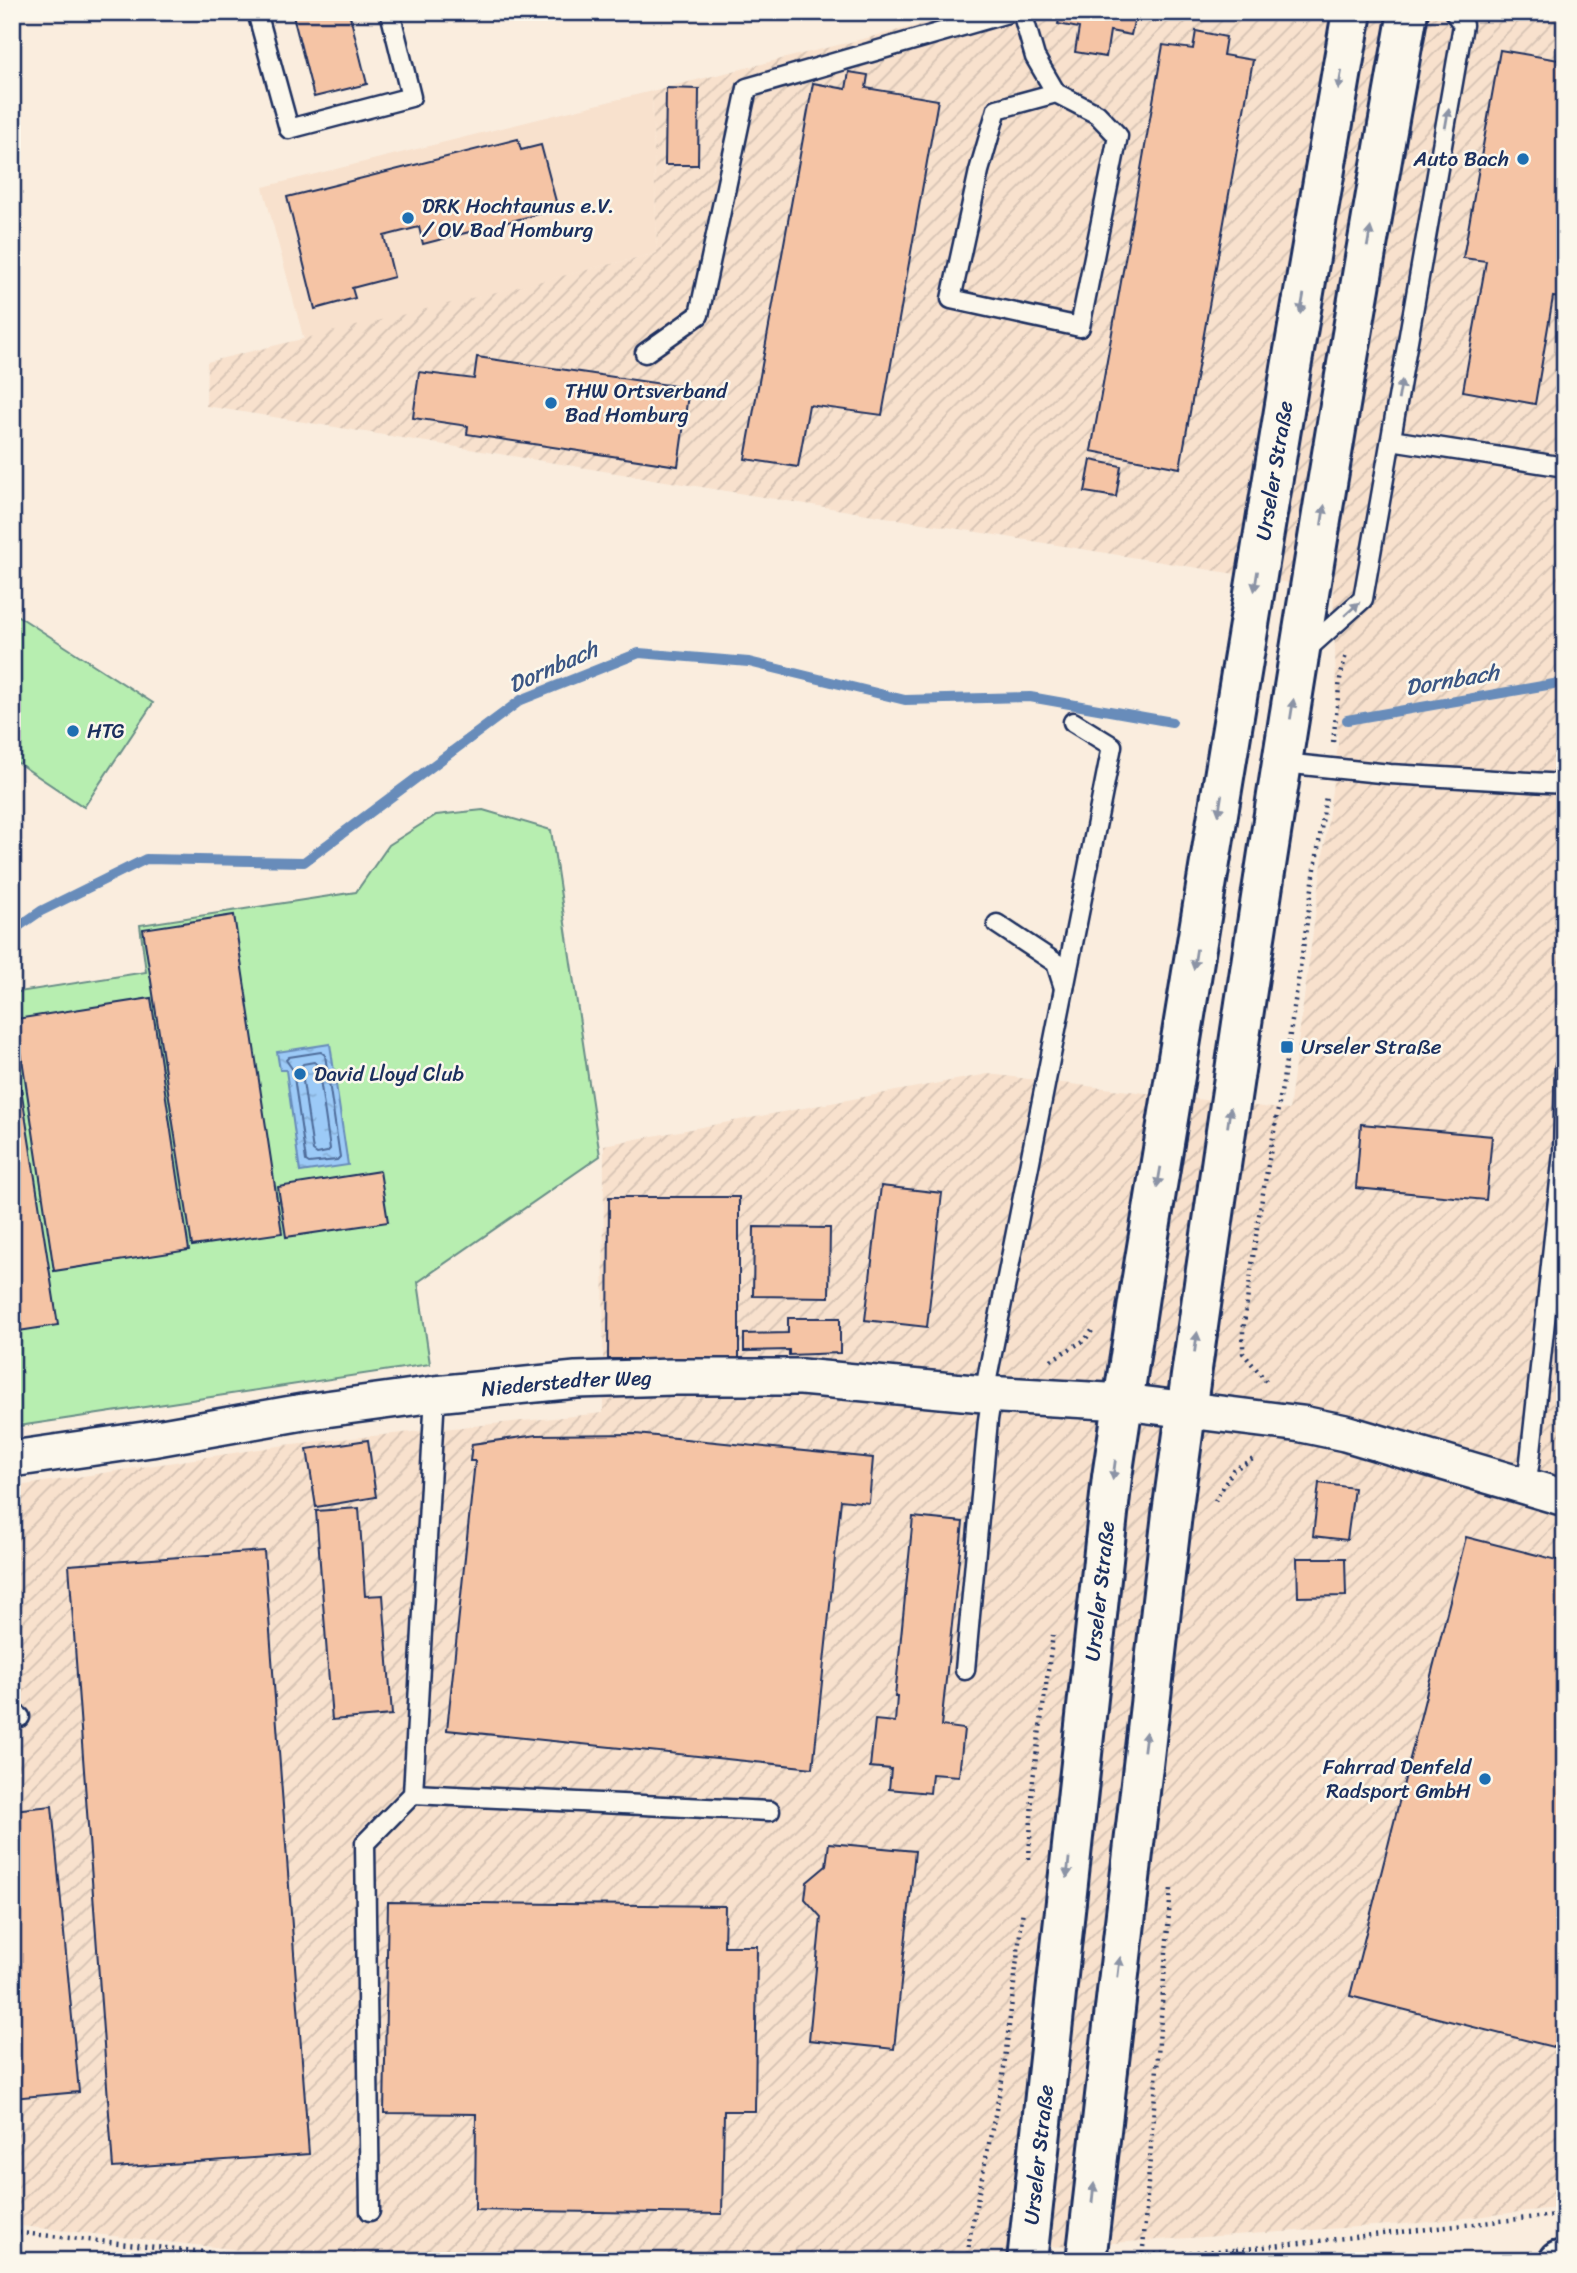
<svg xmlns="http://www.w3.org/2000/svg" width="1577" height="2273" viewBox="0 0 1577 2273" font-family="Sriracha,sans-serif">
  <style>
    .built { fill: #f8e1cd }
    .industrial { fill: url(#industrial-furrows) }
    .grass { fill: #b7eeb0; stroke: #698e87; stroke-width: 2 }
    .water { fill: url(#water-ripples); stroke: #688cba; stroke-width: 2 }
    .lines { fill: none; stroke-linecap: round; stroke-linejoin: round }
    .shore { stroke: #4f6d9b; stroke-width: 2 }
    .stream { stroke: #688cba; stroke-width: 10 }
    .building { fill: #f5c4a5; stroke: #1b2f5e; stroke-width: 2 }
    .lane-casing { stroke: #1b2f5e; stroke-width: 23 }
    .street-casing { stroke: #1b2f5e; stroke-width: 40 }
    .secondary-casing { stroke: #1b2f5e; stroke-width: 44 }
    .path { stroke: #1b2f5e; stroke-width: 4.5; stroke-dasharray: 2 5; stroke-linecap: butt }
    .lane { stroke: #fbf7ec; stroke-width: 18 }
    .street { stroke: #fbf7ec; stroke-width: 35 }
    .secondary { stroke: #fbf7ec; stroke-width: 38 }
    .path-bridge { stroke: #1b2f5e; stroke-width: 4.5; stroke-dasharray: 2 5; stroke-linecap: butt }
    .oneway { fill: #8b93a5 }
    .poi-dot { fill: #1f6fb2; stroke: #fbf7ec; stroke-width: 2.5 }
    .labels { text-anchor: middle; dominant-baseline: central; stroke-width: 5; stroke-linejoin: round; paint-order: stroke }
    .poi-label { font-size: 21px; fill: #1b2f5e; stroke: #fbf7ec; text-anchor: start }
    .street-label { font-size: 21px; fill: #1b2f5e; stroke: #fbf7ec }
    .water-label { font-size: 23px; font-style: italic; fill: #3b5684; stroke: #fbf7ec }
  </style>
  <defs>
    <pattern id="industrial-furrows" width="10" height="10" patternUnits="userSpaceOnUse" patternTransform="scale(1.75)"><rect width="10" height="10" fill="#f8e1cd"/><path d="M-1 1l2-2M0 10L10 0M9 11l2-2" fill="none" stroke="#d4c1b2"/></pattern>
    <pattern id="water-ripples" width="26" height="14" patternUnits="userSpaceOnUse" patternTransform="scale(1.75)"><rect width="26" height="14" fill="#9ccaf7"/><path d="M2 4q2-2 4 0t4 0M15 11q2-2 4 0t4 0" fill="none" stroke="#86aed6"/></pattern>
  </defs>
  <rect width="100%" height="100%" fill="#faedde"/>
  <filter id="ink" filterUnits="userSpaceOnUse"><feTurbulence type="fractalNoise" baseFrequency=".0143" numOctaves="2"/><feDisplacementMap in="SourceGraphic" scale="14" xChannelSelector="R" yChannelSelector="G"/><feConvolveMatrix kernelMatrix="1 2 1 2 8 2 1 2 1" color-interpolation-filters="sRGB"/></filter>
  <g filter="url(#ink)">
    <polygon class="built" points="652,91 657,253 304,340 263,187"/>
    <polygon class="industrial" points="972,12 1565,12 1565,2207 1419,2223 880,2258 780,2261 434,2261 286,2255 12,2225 12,1487 292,1444 603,1413 604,1145 988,1074 1289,1110 1338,745 1333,590 206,406 207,362 657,253 652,91"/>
    <g class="grass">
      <polygon points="12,612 153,703 84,807 12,759"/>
      <polygon points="483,810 551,830 600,1156 418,1282 430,1364 12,1427 12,993 146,972 140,925 356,892 389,845 436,815"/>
    </g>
    <polygon class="water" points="330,1044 348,1165 300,1172 286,1070 280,1070 277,1052"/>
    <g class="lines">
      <g class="shore">
        <polygon points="321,1052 325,1055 340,1157 337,1160 309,1163 306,1161 293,1070 286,1060 289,1057"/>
        <polygon points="314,1062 318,1065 330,1149 327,1152 317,1154 313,1151 301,1067 303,1064"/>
      </g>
      <g class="stream">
        <polyline points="1347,720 1565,682"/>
        <polyline points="12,931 41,911 146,859 304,862 521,700 639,653 749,662 905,700 1030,697 1172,722"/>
      </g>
    </g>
    <g class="building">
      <polygon points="292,12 349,12 367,84 314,97"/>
      <polygon points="1061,12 1136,12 1131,35 1110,31 1106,57 1075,52 1079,28 1058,24"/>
      <polygon points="1196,31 1226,37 1223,55 1253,60 1180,468 1091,451 1163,45 1193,49"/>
      <polygon points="1500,50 1565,61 1565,299 1553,297 1535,404 1463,391 1486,261 1463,258"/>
      <polygon points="849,72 868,75 866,88 938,100 882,415 809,405 798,467 745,459 813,83 846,89"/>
      <polygon points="666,88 699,89 698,165 665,165"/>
      <polygon points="518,139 521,150 541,145 558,209 423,244 419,227 384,236 394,277 352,288 355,298 315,309 287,197"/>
      <polygon points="477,357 689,388 678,466 467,434 468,426 413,418 419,372 474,379"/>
      <polygon points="1091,460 1121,466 1116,497 1085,492"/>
      <polygon points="234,915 282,1233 192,1246 143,929"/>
      <polygon points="151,998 189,1250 54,1271 16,1019"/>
      <polygon points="12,1031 58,1325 12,1332"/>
      <polygon points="1361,1124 1492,1136 1486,1200 1356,1188"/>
      <polygon points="380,1171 388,1222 286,1237 278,1187"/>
      <polygon points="881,1186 942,1193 927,1327 865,1320"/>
      <polygon points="609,1197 739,1197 739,1359 608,1359"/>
      <polygon points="754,1227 830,1228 829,1297 753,1296"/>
      <polygon points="788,1318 840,1318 840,1353 789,1355 789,1350 744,1351 744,1334 788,1333"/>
      <polygon points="636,1434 873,1458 869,1503 841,1500 813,1768 447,1730 475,1461 470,1461 472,1444 537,1435"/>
      <polygon points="368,1440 376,1497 316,1507 307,1449"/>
      <polygon points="1319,1483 1354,1488 1347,1540 1313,1536"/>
      <polygon points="359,1508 365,1596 383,1595 392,1715 332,1720 316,1511"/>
      <polygon points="913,1517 963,1522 941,1726 964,1729 959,1776 932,1774 930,1793 889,1789 891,1769 870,1767 875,1720 895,1722 897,1697 895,1697"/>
      <polygon points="1466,1537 1565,1562 1565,2050 1350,1996"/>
      <polygon points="264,1551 309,2154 113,2168 69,1565"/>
      <polygon points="1297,1558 1345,1558 1346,1596 1298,1597"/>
      <polygon points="52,1806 79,2092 12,2098 12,1810"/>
      <polygon points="829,1843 915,1851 894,2049 809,2040 821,1917 805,1899 807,1882 826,1866"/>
      <polygon points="388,1902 725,1906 724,1946 757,1946 755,2111 724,2111 722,2214 475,2210 476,2114 384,2113"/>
    </g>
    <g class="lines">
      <g class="lane-casing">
        <g id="lane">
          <polyline points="257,12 289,129 411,97 390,12"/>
          <polyline points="1022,12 1035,57 1056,93 1097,114 1118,136 1080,327 951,299 979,171 997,109 1056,93"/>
          <polyline points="645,353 699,315 747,88 1011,12"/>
          <polyline points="1391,440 1565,467"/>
          <polyline points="1306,650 1363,599 1463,25 1454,12"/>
          <polyline points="1283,763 1390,774 1565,784"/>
          <polyline points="997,924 1056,963 1064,988"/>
          <polyline points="984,1394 1112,746 1073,722"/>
          <polyline points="1525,1487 1530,1461 1563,1153 1565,1067"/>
          <polyline points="965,1670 988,1420 992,1394"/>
          <polyline points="12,1717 20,1717"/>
          <polyline points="413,1794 770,1811"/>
          <polyline points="370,2211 365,1843 413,1794 435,1394"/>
        </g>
      </g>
      <g class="street-casing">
        <g id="street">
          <path id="s1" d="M12,1459L151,1439L303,1412L435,1394L576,1380L673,1377H801L984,1394L1124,1402L1302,1424L1345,1433L1565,1498"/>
        </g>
      </g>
      <g class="secondary-casing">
        <g id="secondary">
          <path id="s2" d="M1027,2261L1112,1477L1139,1296L1291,368L1352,12"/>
          <path d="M1086,2261L1172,1514C1240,1012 1319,511 1408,12"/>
          <polyline points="1559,2261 1565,2260"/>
        </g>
      </g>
      <g class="path">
        <polyline points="1333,742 1340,679 1346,654"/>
        <polyline points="1051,1360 1085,1340 1094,1328"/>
        <polyline points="1266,1381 1243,1353 1243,1331 1258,1221 1282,1087 1326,796"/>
        <polyline points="1215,1501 1233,1470 1255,1458"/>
        <polyline points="1029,1859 1033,1779 1053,1635"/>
        <polyline points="12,2232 282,2260 316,2261"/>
        <polyline points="1236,2250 1565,2214"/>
        <polyline points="967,2261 970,2235 1003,2076 1023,1909"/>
        <polyline points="1142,2261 1171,1888"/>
      </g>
      <use href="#lane" class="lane"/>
      <use href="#street" class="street"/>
      <use href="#secondary" class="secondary"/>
      <polyline class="path-bridge" points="1029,2261 1236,2250"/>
    </g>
    <defs><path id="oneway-solid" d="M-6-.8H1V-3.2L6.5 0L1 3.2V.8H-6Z" transform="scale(1.75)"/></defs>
    <g class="oneway">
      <use href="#oneway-solid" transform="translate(1340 80) rotate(100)"/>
      <use href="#oneway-solid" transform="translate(1447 118) rotate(-80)"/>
      <use href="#oneway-solid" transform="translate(1369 237) rotate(-80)"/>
      <use href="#oneway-solid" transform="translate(1302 304) rotate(100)"/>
      <use href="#oneway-solid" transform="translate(1400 390) rotate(-80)"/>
      <use href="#oneway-solid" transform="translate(1323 515) rotate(-81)"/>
      <use href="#oneway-solid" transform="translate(1256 581) rotate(99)"/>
      <use href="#oneway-solid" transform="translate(1352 609) rotate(-42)"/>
      <use href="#oneway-solid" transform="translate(1292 709) rotate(-81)"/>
      <use href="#oneway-solid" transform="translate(1220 805) rotate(99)"/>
      <use href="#oneway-solid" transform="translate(1195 959) rotate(99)"/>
      <use href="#oneway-solid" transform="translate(1229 1117) rotate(-82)"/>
      <use href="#oneway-solid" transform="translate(1159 1177) rotate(100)"/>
      <use href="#oneway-solid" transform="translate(1196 1342) rotate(-82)"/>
      <use href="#oneway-solid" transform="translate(1114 1470) rotate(98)"/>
      <use href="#oneway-solid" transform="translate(1145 1741) rotate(-83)"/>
      <use href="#oneway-solid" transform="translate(1068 1868) rotate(96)"/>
      <use href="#oneway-solid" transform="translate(1119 1967) rotate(-83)"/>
      <use href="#oneway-solid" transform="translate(1093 2193) rotate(-84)"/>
    </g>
  </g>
  <g class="poi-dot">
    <circle cx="1523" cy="159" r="7"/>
    <circle cx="408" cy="218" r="7"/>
    <circle cx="551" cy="403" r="7"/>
    <circle cx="73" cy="731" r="7"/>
    <rect x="1280" y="1040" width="14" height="14" rx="3.5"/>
    <circle cx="300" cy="1074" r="7"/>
    <circle cx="1485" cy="1779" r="7"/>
  </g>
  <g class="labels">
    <g class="poi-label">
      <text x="1509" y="159" text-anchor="end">Auto Bach</text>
      <text x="422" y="206">DRK Hochtaunus e.V.<tspan x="422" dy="24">/ OV Bad Homburg</tspan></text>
      <text x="565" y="391">THW Ortsverband<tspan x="565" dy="24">Bad Homburg</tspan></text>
      <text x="87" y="731">HTG</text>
      <text x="1301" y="1047">Urseler Straße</text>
      <text x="314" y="1074">David Lloyd Club</text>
      <text x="1471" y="1767" text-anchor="end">Fahrrad Denfeld<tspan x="1471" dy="24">Radsport GmbH</tspan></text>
    </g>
    <g class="street-label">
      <text stroke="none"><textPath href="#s2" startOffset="1808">Urseler Straße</textPath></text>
      <text stroke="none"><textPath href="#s1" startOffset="560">Niederstedter Weg</textPath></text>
      <text stroke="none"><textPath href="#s2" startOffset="674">Urseler Straße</textPath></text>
      <text stroke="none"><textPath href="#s2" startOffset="107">Urseler Straße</textPath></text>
    </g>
    <g class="water-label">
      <text transform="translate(553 667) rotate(-24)">Dornbach</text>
      <text transform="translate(1452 680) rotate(-10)">Dornbach</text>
    </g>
  </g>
  <rect width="1577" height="2273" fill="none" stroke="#fbf7ec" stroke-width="42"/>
  <rect x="21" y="21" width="1535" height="2231" fill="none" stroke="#1b2f5e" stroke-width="2.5" filter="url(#ink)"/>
</svg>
